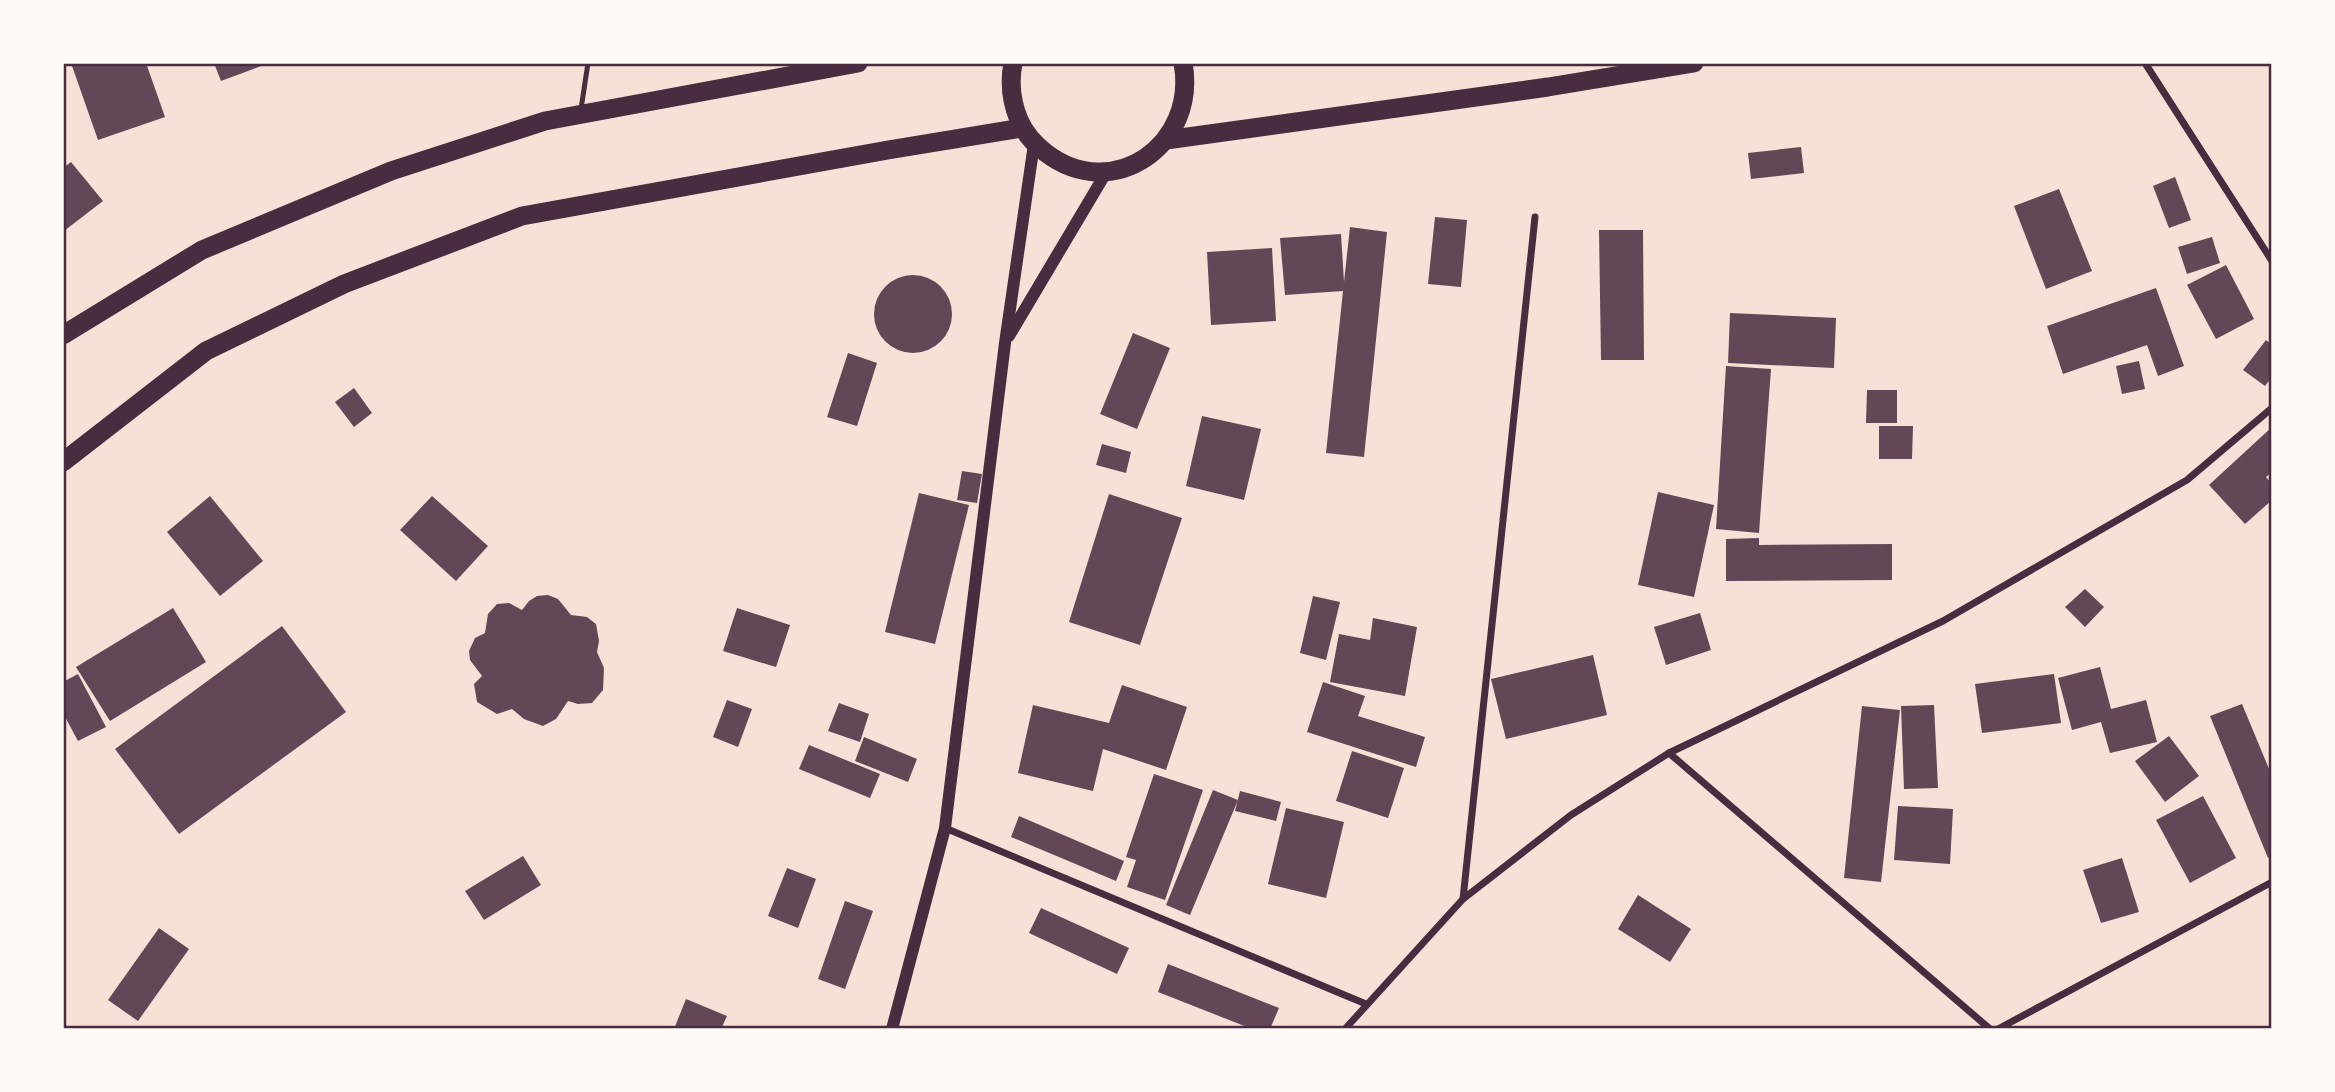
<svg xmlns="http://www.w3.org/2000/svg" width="2335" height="1092" viewBox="0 0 2335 1092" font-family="'Asap Condensed',sans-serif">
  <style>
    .building { fill: #644757 }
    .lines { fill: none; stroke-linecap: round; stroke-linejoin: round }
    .service { stroke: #4a2c40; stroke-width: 5 }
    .minor { stroke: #4a2c40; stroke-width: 7 }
    .tertiary { stroke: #4a2c40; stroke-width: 12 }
    .trunk { stroke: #4a2c40; stroke-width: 19 }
    .neatline { fill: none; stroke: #4a2c40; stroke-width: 2.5 }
  </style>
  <rect width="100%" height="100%" fill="#f7e1d7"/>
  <g class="building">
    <polygon points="71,63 146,63 165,117 98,140"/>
    <polygon points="214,63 269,63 221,81"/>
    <polygon points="1801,147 1804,173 1751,179 1748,153"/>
    <polygon points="71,162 103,201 64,231 63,168"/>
    <polygon points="2175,177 2191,220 2169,228 2153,186"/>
    <polygon points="2059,189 2092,271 2046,289 2014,206"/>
    <polygon points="1435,217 1467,220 1461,287 1428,284"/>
    <polygon points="1350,227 1387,232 1364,457 1326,453 1343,291 1285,295 1280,238 1341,234 1344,282"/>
    <polygon points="1599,230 1643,230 1644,360 1601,360"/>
    <polygon points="2212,237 2220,263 2187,274 2178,247"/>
    <polygon points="1272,248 1276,321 1211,325 1207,252"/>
    <polygon points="2226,265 2254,319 2216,339 2187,285"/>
    <circle cx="913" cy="314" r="39"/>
    <polygon points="2156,288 2184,366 2158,376 2147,345 2063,374 2047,326"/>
    <polygon points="1730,313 1836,318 1834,368 1728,363"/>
    <polygon points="1133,333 1170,348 1137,429 1100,414"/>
    <polygon points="2266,340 2272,345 2272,377 2265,386 2243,370"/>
    <polygon points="848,353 877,363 857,426 827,417"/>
    <polygon points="2139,361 2145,389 2122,394 2116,366"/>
    <polygon points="1726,366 1771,369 1759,533 1716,529"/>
    <polygon points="354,388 372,413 354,427 335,402"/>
    <polygon points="1867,390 1897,390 1897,423 1866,423"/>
    <polygon points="1202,416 1261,429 1244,500 1186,486"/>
    <polygon points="1879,426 1913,426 1912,459 1879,459"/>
    <polygon points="2272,427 2272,472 2266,477 2272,484 2272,500 2245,524 2209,485"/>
    <polygon points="1102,444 1131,452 1126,473 1096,465"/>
    <polygon points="962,471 982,474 977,503 957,500"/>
    <polygon points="1658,492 1714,505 1694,597 1638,585"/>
    <polygon points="919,493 969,505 935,644 885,632"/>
    <polygon points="1109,494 1182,518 1140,645 1069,622"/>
    <polygon points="210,496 263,561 220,596 167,532"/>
    <polygon points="432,496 488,546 456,581 400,530"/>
    <polygon points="1759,538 1759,545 1892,544 1892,580 1726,581 1726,539"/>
    <polygon points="2085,589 2104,607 2085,627 2065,607"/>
    <polygon points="548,595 558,599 571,615 587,617 596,624 599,641 597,652 604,668 603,690 592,703 578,704 568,701 556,719 543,726 524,719 512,709 497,714 477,702 474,684 482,676 470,660 469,651 475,638 485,633 488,614 497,604 509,603 522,610 529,601 537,596"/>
    <polygon points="1313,596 1340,602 1326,660 1300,653"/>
    <polygon points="173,608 206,662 110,721 76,667"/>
    <polygon points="737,608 790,625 776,667 723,651"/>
    <polygon points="1700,613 1711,650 1666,665 1654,627"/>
    <polygon points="1373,618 1417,627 1405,696 1330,682 1339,634 1370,640"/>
    <polygon points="282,626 346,712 179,834 115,749"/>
    <polygon points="1593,655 1607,715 1506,739 1491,679"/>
    <polygon points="2100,667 2111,709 2146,700 2157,742 2110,753 2101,722 2072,730 2058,678"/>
    <polygon points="78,674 106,727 78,741 63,713 63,682"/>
    <polygon points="2054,674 2061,723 1982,733 1975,684"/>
    <polygon points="1323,682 1365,696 1358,716 1425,737 1416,767 1307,732"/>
    <polygon points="1122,685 1187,707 1166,770 1103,749 1093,791 1018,773 1033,705 1109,723"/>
    <polygon points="727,700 752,709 738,747 713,737"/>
    <polygon points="839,703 869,714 860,742 828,731"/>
    <polygon points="2242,704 2272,776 2272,856 2268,858 2210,716"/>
    <polygon points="1934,705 1938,788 1904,789 1901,706"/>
    <polygon points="1862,706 1900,710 1881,882 1844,878"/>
    <polygon points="2169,736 2199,776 2165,802 2135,761"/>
    <polygon points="864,737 917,759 908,782 855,761"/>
    <polygon points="809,745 880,774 870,798 799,769"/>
    <polygon points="1352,751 1404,768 1388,818 1336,801"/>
    <polygon points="1154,774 1203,790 1165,900 1127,887 1136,860 1126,857"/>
    <polygon points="1213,790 1238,800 1190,915 1166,905"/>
    <polygon points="1240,791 1281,802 1276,821 1235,811"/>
    <polygon points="2203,796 2236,858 2190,883 2156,820"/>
    <polygon points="1898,806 1953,809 1950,864 1894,860"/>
    <polygon points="1286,808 1344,822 1326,898 1268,884"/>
    <polygon points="1019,816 1124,861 1116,881 1011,837"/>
    <polygon points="523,856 541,885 484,920 465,891"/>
    <polygon points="2122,858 2139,912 2101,923 2083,870"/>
    <polygon points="787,868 816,879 798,928 768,916"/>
    <polygon points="1638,895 1691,929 1670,962 1618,929"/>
    <polygon points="845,901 873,911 845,989 818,979"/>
    <polygon points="1041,908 1129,948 1117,974 1029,933"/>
    <polygon points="159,928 189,949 138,1021 108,1000"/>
    <polygon points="1168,964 1279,1008 1270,1029 1252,1029 1158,992"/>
    <polygon points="686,999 727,1016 721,1029 674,1029"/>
  </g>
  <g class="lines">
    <polyline class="service" points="581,109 588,63"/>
    <g class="minor">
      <polyline points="2145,63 2272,261"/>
      <polyline points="1669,753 1990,1029"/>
      <polyline points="945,828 1366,1004"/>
      <polyline points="1463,899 1535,217"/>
      <polyline points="1345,1029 1463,899 1571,815 1669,753 1943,621 2187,480 2272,408"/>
      <polyline points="1998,1029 2272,882"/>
    </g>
    <g class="tertiary">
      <polyline points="1009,336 1107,171"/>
      <polyline points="892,1029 945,828 1005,343 1034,144"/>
    </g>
    <g class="trunk">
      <path d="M1013,63C1009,84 1011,101 1019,120C1025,134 1034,144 1046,153C1113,204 1198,145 1183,63"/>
      <polyline points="1166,140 1548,87 1694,63"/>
      <polyline points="63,335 202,250 391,171 545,121 858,63"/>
      <polyline points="63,462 206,351 344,284 522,216 888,150 1022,128"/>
    </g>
  </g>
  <rect width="2335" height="1092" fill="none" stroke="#fffaf5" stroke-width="130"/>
  <rect x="65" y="65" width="2205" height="962" class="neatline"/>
</svg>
